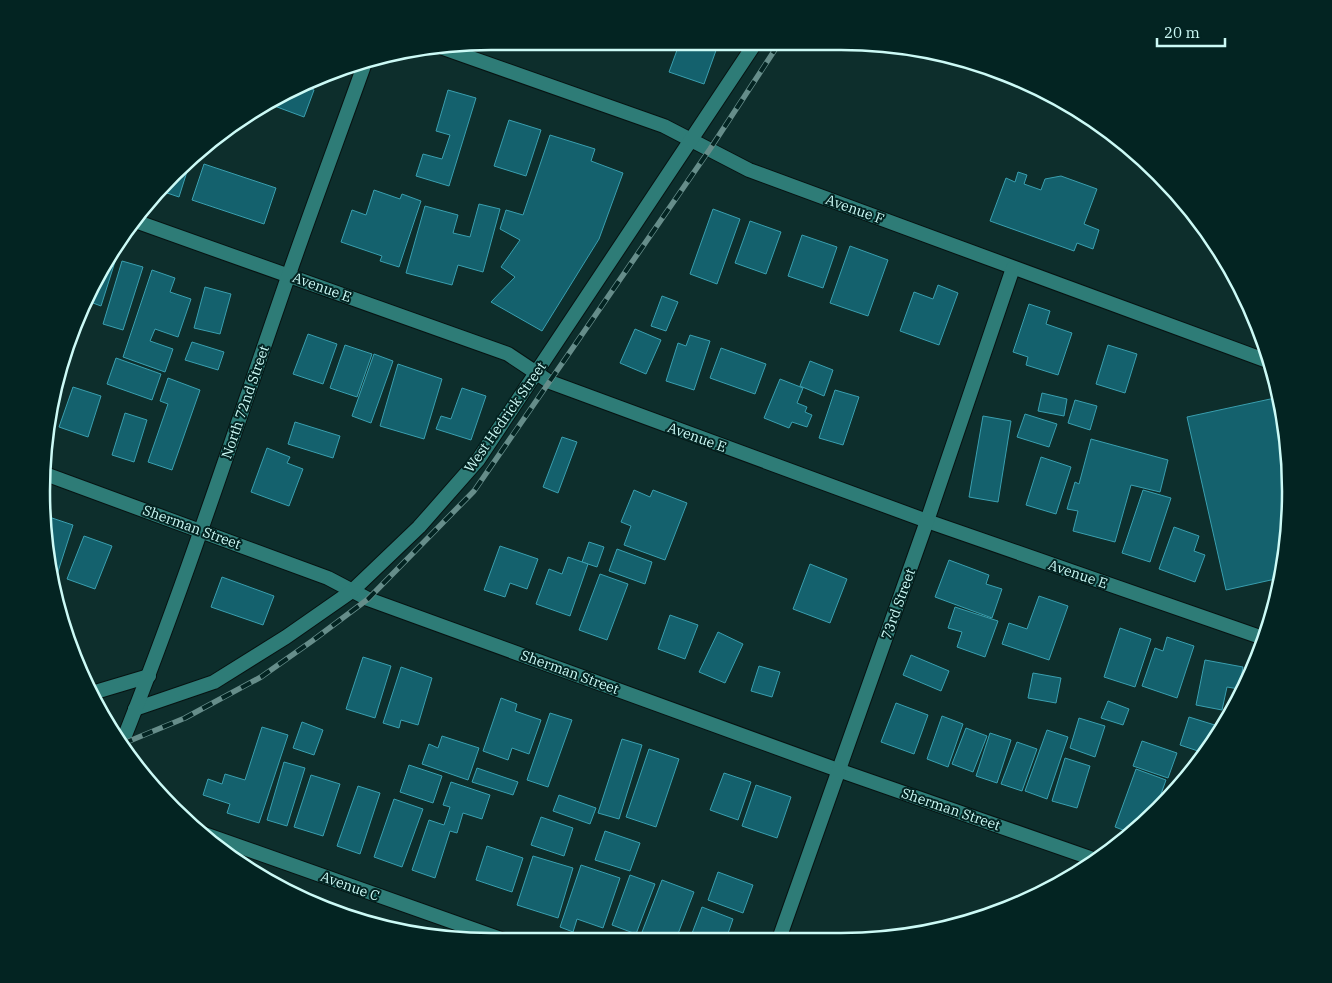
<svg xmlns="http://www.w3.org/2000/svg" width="1332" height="983" viewBox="0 0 1332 983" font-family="'IBM Plex Serif',serif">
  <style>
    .building { fill: #14616d; stroke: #3a9faf }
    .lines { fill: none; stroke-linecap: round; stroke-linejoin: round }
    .minor-casing { stroke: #071312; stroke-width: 16 }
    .minor { stroke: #2e7c77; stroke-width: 14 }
    .rail-casing { stroke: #668d8a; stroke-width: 5.5 }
    .rail { stroke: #032422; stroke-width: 4; stroke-dasharray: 11; stroke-linecap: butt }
    .labels { text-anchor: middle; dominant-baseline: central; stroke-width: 4; stroke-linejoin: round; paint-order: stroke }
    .street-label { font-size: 14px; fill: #ccfaf6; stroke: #032422 }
    .rim { fill: none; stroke: #ccfaf6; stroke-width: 2.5 }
  </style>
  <rect width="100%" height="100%" fill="#0d2e2c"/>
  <g class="building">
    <polygon points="680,42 719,42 704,84 669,72"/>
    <polygon points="308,87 314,90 304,117 269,104"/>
    <polygon points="448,90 476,98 449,186 416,176 423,154 442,159 450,135 436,131"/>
    <polygon points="509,120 541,130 526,176 494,166"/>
    <polygon points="550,135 595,149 591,161 623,173 599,239 542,331 491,302 515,277 501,267 520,240 500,229 506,210 523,215"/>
    <polygon points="190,162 179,197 158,190"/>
    <polygon points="204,164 276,188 264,224 192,200"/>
    <polygon points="1018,172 1027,175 1024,184 1041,190 1045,179 1061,176 1097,189 1084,224 1099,230 1093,249 1077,243 1074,251 990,221 1006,178 1015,182"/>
    <polygon points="374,190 400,199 402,194 421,201 399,267 380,261 382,256 341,242 352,210 366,215"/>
    <polygon points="479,204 500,209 483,272 458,265 452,285 406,273 425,206 458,215 453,233 470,237"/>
    <polygon points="713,209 740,219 717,284 690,274"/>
    <polygon points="750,221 781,232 766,274 735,263"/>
    <polygon points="802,235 837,247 823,288 788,276"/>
    <polygon points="850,246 888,260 868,316 830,303"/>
    <polygon points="117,248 119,249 101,306 85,300 88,293"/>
    <polygon points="122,261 143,267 123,330 103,324"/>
    <polygon points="152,270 175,278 170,292 191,299 178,337 155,329 150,341 173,349 165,372 123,357"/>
    <polygon points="938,285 958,293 939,345 900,331 914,292 933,299"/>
    <polygon points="205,287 231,294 220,334 194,328"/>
    <polygon points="662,296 678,302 666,331 651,326"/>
    <polygon points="1029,304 1050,311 1046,324 1072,333 1058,375 1026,365 1028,357 1013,352"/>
    <polygon points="635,329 661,340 646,374 620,363"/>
    <polygon points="308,334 337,344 323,384 293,374"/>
    <polygon points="690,335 710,341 694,390 666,381 678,343 686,346"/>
    <polygon points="192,342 224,352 218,370 185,360"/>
    <polygon points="345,345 372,354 357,397 330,388"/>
    <polygon points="1108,345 1137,354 1125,393 1096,384"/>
    <polygon points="721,348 766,364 755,394 710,378"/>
    <polygon points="374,354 393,361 371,423 352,416"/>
    <polygon points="116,358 161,374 152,400 107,384"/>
    <polygon points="810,361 833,370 824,396 800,386"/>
    <polygon points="398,364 442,379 424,439 380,426"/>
    <polygon points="168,378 200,390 172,470 148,462 168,404 160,401"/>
    <polygon points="780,379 803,388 797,403 807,407 805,412 812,415 807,427 792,422 789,428 764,418"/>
    <polygon points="73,387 101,396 88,437 59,427"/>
    <polygon points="462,388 486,396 471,440 436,429 441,416 451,419"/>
    <polygon points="835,390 859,397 843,445 819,438"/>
    <polygon points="1042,393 1067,399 1064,416 1038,411"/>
    <polygon points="1275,398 1290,462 1287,550 1280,578 1226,590 1187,417"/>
    <polygon points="1075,400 1097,406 1090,430 1068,423"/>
    <polygon points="125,413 147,420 134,462 112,455"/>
    <polygon points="1025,414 1057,424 1049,447 1017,437"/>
    <polygon points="983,416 1011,421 998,502 969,497"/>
    <polygon points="295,422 340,436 333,458 288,444"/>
    <polygon points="562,437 577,442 558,493 543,487"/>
    <polygon points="1091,439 1168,460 1160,492 1131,485 1115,542 1073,531 1078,511 1067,509 1075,482 1079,484"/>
    <polygon points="267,448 290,457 287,463 303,469 289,506 251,492"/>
    <polygon points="1041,457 1071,467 1056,514 1026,505"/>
    <polygon points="634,490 650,497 653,490 687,503 665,560 624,545 631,526 621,522"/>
    <polygon points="1143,490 1171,498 1150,562 1122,553"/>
    <polygon points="46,516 73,525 55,581 45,550"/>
    <polygon points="1174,527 1199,536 1194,551 1205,555 1195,582 1159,569"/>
    <polygon points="84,536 112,546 95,589 67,579"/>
    <polygon points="589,542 604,547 597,567 582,562"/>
    <polygon points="500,546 538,559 527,589 510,583 505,597 484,590"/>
    <polygon points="617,549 652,562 645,584 609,571"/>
    <polygon points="568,557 588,564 570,616 536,604 549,569 562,574"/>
    <polygon points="949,560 989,575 986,584 1002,589 992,618 935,597"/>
    <polygon points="810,564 847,579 830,623 793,609"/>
    <polygon points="600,574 628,584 607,640 579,630"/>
    <polygon points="222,577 274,596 263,625 211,607"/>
    <polygon points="1039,596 1068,606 1049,660 1002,644 1009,623 1027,629"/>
    <polygon points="955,607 998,621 985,657 957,647 962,632 948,628"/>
    <polygon points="670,615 698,625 685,659 658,649"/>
    <polygon points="1120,628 1151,639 1135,687 1104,677"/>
    <polygon points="718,632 743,644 725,683 699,672"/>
    <polygon points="1167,637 1194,646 1177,698 1142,686 1155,648 1163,651"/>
    <polygon points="911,655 949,671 941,691 903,675"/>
    <polygon points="363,657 391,666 375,718 346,709"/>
    <polygon points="1205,660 1243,667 1239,689 1227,687 1222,710 1196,705"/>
    <polygon points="759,666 780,672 772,697 751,691"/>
    <polygon points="401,667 432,678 418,725 401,720 399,728 383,723"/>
    <polygon points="1033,673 1061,678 1056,703 1028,698"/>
    <polygon points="501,698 517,704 515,711 541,720 529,754 512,748 508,760 483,751"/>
    <polygon points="1108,701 1129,709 1123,725 1101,718"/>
    <polygon points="896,703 928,715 914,754 881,742"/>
    <polygon points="550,713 572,720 548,787 527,780"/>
    <polygon points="942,716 963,724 948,767 927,759"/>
    <polygon points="1189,717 1218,726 1214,740 1204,753 1180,745"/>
    <polygon points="1079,718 1105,726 1095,757 1070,748"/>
    <polygon points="302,722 323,730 314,755 293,748"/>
    <polygon points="262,727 288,735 259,823 227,813 230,804 203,795 208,779 222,784 225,774 245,780"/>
    <polygon points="966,728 987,736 973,772 952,764"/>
    <polygon points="1047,730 1068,737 1047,799 1025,791"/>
    <polygon points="990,733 1011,740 997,783 976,776"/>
    <polygon points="442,736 479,748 468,780 422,764 429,744 438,748"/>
    <polygon points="622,739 642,745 619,819 598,813"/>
    <polygon points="1142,741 1177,753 1168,778 1133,766"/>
    <polygon points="1017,742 1037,749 1022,791 1001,784"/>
    <polygon points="649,749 679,759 656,827 626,817"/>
    <polygon points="1065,758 1090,766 1077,808 1052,801"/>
    <polygon points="284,762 305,768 287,826 267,820"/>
    <polygon points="409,765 442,776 433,803 400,792"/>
    <polygon points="477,768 518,782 513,795 472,782"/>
    <polygon points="1136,769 1166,780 1155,811 1131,833 1115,827"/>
    <polygon points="724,773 751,782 738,820 710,810"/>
    <polygon points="311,775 340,784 323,836 294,827"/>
    <polygon points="451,782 490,795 482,819 463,813 457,833 450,831 435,878 412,870 429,820 444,825 450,807 443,805"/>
    <polygon points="756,785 791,797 777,838 742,826"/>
    <polygon points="358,786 380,793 360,854 337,846"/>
    <polygon points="559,795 596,808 590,824 553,811"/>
    <polygon points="394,799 423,809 402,867 374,857"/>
    <polygon points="541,817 573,828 564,856 531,845"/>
    <polygon points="605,831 640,843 630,871 595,860"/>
    <polygon points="487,846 523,858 512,892 476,880"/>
    <polygon points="533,856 573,868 558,918 517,905"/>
    <polygon points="581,865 620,878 603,928 577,919 573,932 560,927"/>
    <polygon points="718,872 753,885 743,913 708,900"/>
    <polygon points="630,875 655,884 636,934 612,925"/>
    <polygon points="662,880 694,892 676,939 639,940"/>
    <polygon points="702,907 733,919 726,939 699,939 691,936"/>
  </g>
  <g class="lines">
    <g class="minor-casing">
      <g id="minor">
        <polyline points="443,48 664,126 749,170 1270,362"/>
        <polyline points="135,221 508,354 550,382 927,521 1266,639"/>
        <polyline points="48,475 328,578 368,599 838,770 1096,860"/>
        <polyline points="92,693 149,676"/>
        <polyline points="135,709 214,682 286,637 352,591 419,527 478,460 756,42"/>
        <path d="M122,743C183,590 234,433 288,277C313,205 340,133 366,60"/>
        <polyline points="196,831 504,940"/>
        <polyline points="779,939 927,521 1013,268"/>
      </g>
    </g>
    <use href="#minor" class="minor"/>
    <g class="rail-casing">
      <polyline id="rail" points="122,744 185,718 261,677 312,641 368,599 474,491 710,149 780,42"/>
    </g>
    <use href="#rail" class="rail"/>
  </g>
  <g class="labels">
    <g class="street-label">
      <text transform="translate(855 209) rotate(20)">Avenue F</text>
      <text transform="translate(322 287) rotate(20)">Avenue E</text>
      <text transform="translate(245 402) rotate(-71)">North 72nd Street</text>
      <text transform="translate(505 417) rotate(-55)">West Hedrick Street</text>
      <text transform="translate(697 437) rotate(20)">Avenue E</text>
      <text transform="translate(192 527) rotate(20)">Sherman Street</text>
      <text transform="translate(1078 574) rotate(19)">Avenue E</text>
      <text transform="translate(898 604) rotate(-70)">73rd Street</text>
      <text transform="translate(570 672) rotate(20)">Sherman Street</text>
      <text transform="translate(951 809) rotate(19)">Sherman Street</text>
      <text transform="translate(350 886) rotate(20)">Avenue C</text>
    </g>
  </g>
  <path d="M0 0H1332V983H0ZM491 50H841A441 441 0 0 1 1282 491V492A441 441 0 0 1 841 933H491A441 441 0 0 1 50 492V491A441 441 0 0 1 491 50Z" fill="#032422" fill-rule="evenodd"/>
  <path class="rim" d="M491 50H841A441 441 0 0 1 1282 491V492A441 441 0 0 1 841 933H491A441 441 0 0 1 50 492V491A441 441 0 0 1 491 50Z"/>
  <path d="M1157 38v8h68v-8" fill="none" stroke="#ccfaf6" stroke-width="2.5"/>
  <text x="1164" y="38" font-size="15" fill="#ccfaf6" stroke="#032422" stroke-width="4" paint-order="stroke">20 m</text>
</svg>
